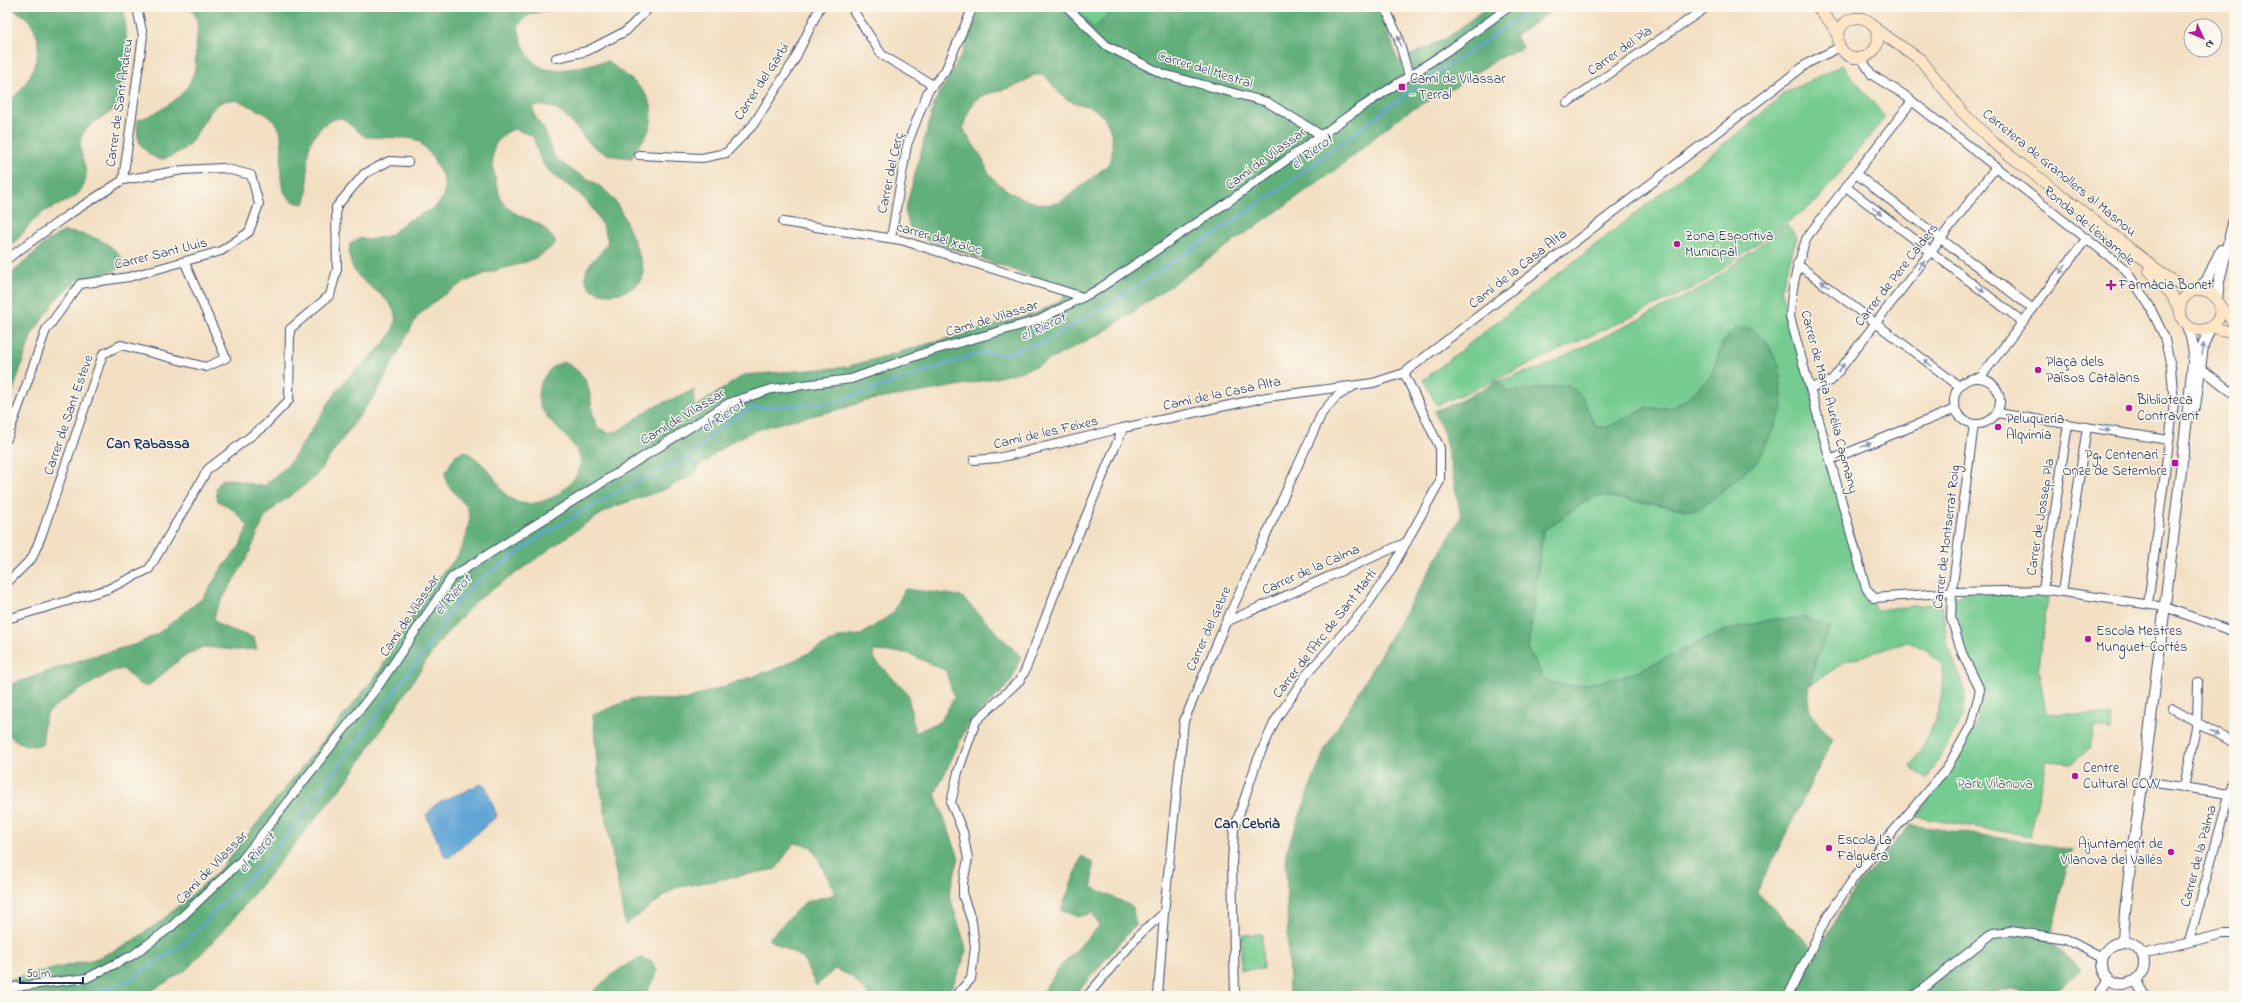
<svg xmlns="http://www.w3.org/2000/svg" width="2241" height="1003" viewBox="0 0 2241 1003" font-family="'Indie Flower',sans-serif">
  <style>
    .green { fill: #75cb90; stroke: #487d77 }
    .forest { fill: #60af7a; stroke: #3e6f6c; fill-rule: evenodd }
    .water { fill: #60a5d5; stroke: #3e6a9a }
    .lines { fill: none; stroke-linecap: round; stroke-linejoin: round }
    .stream { stroke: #60a5d5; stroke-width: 2.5 }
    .minor-casing { stroke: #3b496d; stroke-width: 10 }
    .tertiary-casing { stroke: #3b496d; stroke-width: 12 }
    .secondary-casing { stroke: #3b496d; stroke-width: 12 }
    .minor { stroke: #fff; stroke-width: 8 }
    .tertiary { stroke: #fff; stroke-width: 10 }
    .secondary { stroke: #fde5c5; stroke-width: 11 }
    .oneway { fill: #8d97ae }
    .poi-dot { fill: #b5179e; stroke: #fbf7ec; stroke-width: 1.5 }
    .labels { text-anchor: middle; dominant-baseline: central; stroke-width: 3; stroke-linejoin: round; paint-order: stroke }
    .street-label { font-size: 14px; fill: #1b2f5e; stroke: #fbf7ec }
    .poi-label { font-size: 14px; fill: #1b2f5e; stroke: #fbf7ec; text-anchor: start }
    .park-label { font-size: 14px; fill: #365e6d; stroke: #fbf7ec }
    .water-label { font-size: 15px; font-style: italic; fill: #335888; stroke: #fbf7ec }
    .neighbourhood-label { font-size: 15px; font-weight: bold; fill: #1b2f5e; stroke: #fbf7ec }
  </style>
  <rect width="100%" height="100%" fill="#fbf7ec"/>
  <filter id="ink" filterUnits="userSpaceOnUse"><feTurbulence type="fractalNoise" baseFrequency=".025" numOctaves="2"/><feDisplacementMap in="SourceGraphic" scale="8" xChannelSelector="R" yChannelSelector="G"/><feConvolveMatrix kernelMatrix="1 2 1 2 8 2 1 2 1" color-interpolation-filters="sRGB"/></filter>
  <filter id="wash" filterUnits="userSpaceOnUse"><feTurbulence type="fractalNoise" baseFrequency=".012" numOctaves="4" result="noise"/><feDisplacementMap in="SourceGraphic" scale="16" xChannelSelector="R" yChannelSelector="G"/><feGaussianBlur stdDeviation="0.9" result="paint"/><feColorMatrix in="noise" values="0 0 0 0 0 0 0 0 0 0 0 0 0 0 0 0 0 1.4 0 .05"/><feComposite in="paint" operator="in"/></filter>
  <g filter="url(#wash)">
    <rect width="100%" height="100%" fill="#f3dfc2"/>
    <g class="green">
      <polygon points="1075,7 1115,7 1103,21 1093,28"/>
      <polygon points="1842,65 1885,117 1816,202 1700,285 1491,382 1437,405 1423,380 1752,122 1784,93"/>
      <path d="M1787,225L1797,237L1781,289L1875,610L1942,603L1947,642L1965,692L1962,719L1927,780L1911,767C1931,733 1946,705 1942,665L1925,649L1908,642L1846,661L1810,685L1818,651L1831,627L1724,631L1627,676L1577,686L1545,682L1528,649L1543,531L1592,497L1602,496L1698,511L1723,342L1711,376L1686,400L1670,408H1647L1606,428L1595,426L1583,398L1568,385L1509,392L1498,381L1543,367L1702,288Z"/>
      <polygon points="2049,590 2038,666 2046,713 2112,716 2111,730 2094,728 2090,748 2073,763 2046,761 2030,836 1916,817 1951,771 1975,727 1982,693 1954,621 1954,599 1964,592"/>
      <polygon points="1262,934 1263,969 1241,970 1241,935"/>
    </g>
    <g class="forest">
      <path d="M7,7H123C129,37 127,59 121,88C120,93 121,100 119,104C115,112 92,120 84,132C73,149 90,164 85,182C79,202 55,204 42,213C29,223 18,240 7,251V104C36,81 57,28 12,9L7,11Z"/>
      <path d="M190,7H555C539,14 530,9 518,26C530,89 564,68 608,61C632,82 663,95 648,132C644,142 635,147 632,158C619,157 608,156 597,149C574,134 567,101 533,106C534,120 538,120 544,130C549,139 549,149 556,158C574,177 603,179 618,206C624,216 645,264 643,274C638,299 581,303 586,272C588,261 603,254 608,241C603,223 592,204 577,192C565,182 553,178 544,165C538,156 536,146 533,136L514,129C487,140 491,162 497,186C499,192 500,200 505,205C514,216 530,218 542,226C547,231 552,237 556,242C538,264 510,265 484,274C458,284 436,298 417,317L376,393L314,478L279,504L264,519L247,558L216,610L214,620L221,626L254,638L257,649L237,650L203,647L183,657L147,687L138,683L123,669L113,671C100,678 54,704 47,714C42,723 44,735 42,745C28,748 17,743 7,733V686L86,658L137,644L157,634L203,598L220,571L240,546L248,526L235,511L217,500L216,489L221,480C238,476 247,486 264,486C272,478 284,471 291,461C309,436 324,408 343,383C356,367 400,339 395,315C390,288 343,285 350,244L359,238L370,240L390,235L406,222L436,207L442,199L445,189L443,177L432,156L419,141L409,138L365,137L342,118C332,119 326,122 319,130C298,152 314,180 304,204C265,201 290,148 278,126C273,116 256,109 246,104C212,88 206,125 189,144C181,152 171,157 160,160C141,152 135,139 138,120C161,112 187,97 194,72C197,63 195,54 196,45C198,31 200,19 190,7Z"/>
      <path d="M981,7H1075L1093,28L1103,21L1115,7H1380L1398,61L1447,38L1487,7H1558L1515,36L1523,48C1499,55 1477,73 1455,87C1440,97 1423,102 1408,112C1383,128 1363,149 1339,167C1262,223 1182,277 1104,332C1077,344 1052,362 1022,371C973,385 921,392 871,400C858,403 845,408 833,411C789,421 738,428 706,462H702L697,471L689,477L663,490L613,507L585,524L475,602L439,642L349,778L228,925L186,970L143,996H7V980L95,959L123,947L160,922L216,874L379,672L427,591L457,557L466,538L470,517L467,507L447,484L445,473L456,455L465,451C475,457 484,465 492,475C498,483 503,495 513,500C525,507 539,503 551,498C559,495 566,487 572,481C607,442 519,423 542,381C548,371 552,365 564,362C599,380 585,398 597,427L608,433L618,431L653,407L694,390V408L744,375L847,367L1037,313L1062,300L1067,289L912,234L905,211L935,101L962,54ZM1034,75H1044C1052,83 1057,92 1065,98C1074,104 1083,104 1092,108C1112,117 1116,145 1109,163C1104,169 1064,201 1058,203C1035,209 1004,192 990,175C985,168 984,159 979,153C973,144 967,137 963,127C975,88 983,98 1015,86C1022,84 1028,79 1034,75Z"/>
      <path d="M63,232C85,232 116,242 124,263L116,270L78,280L57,298L32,334L7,409V278L46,242Z"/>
      <path d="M1736,328L1752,329L1766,340L1779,366L1783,407L1759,460L1698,511L1602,496L1592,497L1543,530L1528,649L1545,682L1577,686L1627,676L1724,631L1773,619L1804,618L1831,627C1820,647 1799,692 1812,715C1817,724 1826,731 1833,739L1757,892L1817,953L1853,891L1910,825L2027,842L2072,851L2049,940L2081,969L2075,976L2051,992L2042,994L2012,989L1994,992L1985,996H1289L1286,852L1325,749L1461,517L1444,434L1434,411L1454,404L1498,381L1509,392L1568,385L1583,398L1595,426L1606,428L1647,408H1670L1686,400L1711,376L1723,342Z"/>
      <path d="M905,589L961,596L1021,657L1010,683L968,724L935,794L959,858L949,894L967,951L952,987L943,996H869L851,976L835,969L816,986L803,958L768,939L805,902L836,894L812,847L794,843L776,869L675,888L625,925L598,773L593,715L632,699L684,700L778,668L841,637L861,635L893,613ZM873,651L908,653L946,671L954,698L941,721L915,733L908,694L875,660Z"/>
      <polygon points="1082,856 1093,863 1092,887 1133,907 1135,925 1074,996 1039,996 1061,966 1099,926 1093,913 1078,917 1061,910"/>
      <path d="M641,958L652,961L657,971L645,996H589C605,980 620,966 641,958Z"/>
    </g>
    <polygon class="water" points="481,784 486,787 497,816 450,857 445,857 426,815 436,804"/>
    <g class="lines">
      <polyline class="stream" points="87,996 128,981 186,942 218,908 268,860 421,656 454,606 474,584 543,535 607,497 687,458 724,425 751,408 832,403 980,353 1006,354 1048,340 1115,301 1271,196 1418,85 1480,45 1533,7"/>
    </g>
  </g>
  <g filter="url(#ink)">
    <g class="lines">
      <g class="minor-casing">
        <g id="minor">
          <polyline points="851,7 882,55 933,85"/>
          <polyline points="1067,7 1107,46 1163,74 1267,102 1321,135"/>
          <polyline points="1385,7 1397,34 1409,76"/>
          <polyline points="556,58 587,51 626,31 650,7"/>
          <polyline points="1861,58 1872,75 1903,94 2125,269 2149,305 2164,336 2171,367 2174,403 2148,604"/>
          <path d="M1912,101L1807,237C1797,264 1791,289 1790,317L1866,588L1874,598L1956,592L2049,590L2165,607L2234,632"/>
          <polyline points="1567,103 1707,7"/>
          <polyline points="639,155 702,158 726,153 753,125 794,61 820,7"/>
          <polyline points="1856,174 2033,309"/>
          <polyline points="123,180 143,36 137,7"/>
          <polyline points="1846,187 2023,322"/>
          <polyline points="783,222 901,240 1083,297"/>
          <polyline points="891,238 907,145 928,91 945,71 973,7"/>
          <polyline points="7,259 65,217 123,180 183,170 223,168 251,175 259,204 249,232 221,251 129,277 80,284 46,330 7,439"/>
          <polyline points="1797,264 1959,386"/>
          <polyline points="2201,368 2234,394"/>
          <circle cx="1977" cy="401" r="23"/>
          <polyline points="1980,378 2087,238"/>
          <polyline points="1810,388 1831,381 1996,167"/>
          <polyline points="1997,413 2169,440"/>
          <polyline points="974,460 998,458 1123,428"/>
          <polyline points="1830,460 1955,409"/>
          <polyline points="7,583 32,558 42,534 103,354 121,345 206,367 226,358 185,263"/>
          <polyline points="2043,590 2068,424"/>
          <polyline points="2062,592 2087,427"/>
          <polyline points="7,619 108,589 149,569 208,469 264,426 289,400 290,329 330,295 337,269 336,207 364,174 389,161 408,162"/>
          <polyline points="1226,622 1407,542"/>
          <polyline points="2173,709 2234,743"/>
          <polyline points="2143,781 2229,794"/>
          <polyline points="2184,788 2197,722 2198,682"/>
          <polyline points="2189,942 2234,777"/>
          <polyline points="2143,954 2222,934 2234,934"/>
          <polyline points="7,988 87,978 133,955 171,927 241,861 379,685 452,577 729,403 772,389 851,379 927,352 1039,320 1097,290 1225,204 1351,114 1452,48 1509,7"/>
          <polyline points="955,996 971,979 975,947 972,922 963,896 963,883 968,859 963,832 951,803 958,772 976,721 1020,680 1025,671 1068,559 1123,428 1267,397 1373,383 1404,373 1808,63 1840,47"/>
          <polyline points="1087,996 1140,934 1164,913 1184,721 1226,622 1322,413 1336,397 1351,388"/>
          <polyline points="1158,996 1164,913"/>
          <polyline points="1235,996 1232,864 1234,830 1257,761 1275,721 1306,675 1365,608 1390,572 1440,481 1440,448 1404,373"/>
          <polyline points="1788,996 1827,917 1856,875 1947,768 1971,725 1980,690 1962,653 1951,618 1952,592 1974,424"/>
          <polyline points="1914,996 1993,933 2011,931 2066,939 2102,958"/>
          <polyline points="2098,996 2109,979"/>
        </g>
      </g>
      <g class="tertiary-casing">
        <g id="tertiary">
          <polyline points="2198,289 2207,280 2221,250"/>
          <polyline points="2217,299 2219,281 2234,220"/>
          <polyline points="2195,407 2203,346 2210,328"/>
          <path d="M2123,941C2126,880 2138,819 2146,758C2163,623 2180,488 2194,353L2191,337L2187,326"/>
          <circle cx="2123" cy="963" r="21"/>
          <polyline points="2136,980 2145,996"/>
        </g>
      </g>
      <g class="secondary-casing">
        <g id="secondary">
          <polyline points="1817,7 1833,26 1838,37"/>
          <circle cx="1858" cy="38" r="20"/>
          <polyline points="1877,30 1921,60 1963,113 1995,144 2167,277 2185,287 2195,290"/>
          <polyline points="2149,270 2172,295 2179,309"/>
          <circle cx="2200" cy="310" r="20"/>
          <polyline points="2220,306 2234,323"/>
          <polyline points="2212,327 2234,333"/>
        </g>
      </g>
      <use href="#minor" class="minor"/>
      <use href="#tertiary" class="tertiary"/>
      <use href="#secondary" class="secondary"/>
    </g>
    <defs><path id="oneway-solid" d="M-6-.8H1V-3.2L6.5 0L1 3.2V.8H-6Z"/></defs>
    <g class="oneway">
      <use href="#oneway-solid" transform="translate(1399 41) rotate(-106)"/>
      <use href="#oneway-solid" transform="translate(1877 211) rotate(37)"/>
      <use href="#oneway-solid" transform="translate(1921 265) rotate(-52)"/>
      <use href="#oneway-solid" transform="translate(2063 269) rotate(127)"/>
      <use href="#oneway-solid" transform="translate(1825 284) rotate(-143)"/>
      <use href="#oneway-solid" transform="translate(1980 289) rotate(37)"/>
      <use href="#oneway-solid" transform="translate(2203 349) rotate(-82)"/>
      <use href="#oneway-solid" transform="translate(1928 363) rotate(-143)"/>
      <use href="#oneway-solid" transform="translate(1841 368) rotate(-53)"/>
      <use href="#oneway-solid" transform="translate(2105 430) rotate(9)"/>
      <use href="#oneway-solid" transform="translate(1866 445) rotate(-22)"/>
      <use href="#oneway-solid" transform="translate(2215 733) rotate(29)"/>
    </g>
  </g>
  <g class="poi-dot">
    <rect x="1398" y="83" width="8" height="8" rx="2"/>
    <circle cx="1677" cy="244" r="4"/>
    <path d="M2109 279h4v4h4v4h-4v4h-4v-4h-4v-4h4z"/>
    <circle cx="2038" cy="370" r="4"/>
    <circle cx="2129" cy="408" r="4"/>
    <circle cx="1998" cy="427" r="4"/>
    <rect x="2171" y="459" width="8" height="8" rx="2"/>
    <circle cx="2088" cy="639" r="4"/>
    <circle cx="2075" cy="776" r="4"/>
    <circle cx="1829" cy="848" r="4"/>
    <circle cx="2171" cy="852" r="4"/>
  </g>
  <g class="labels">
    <g class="street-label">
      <text transform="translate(1620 51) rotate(-35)">Carrer del Pla</text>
      <text transform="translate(1205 70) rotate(17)">Carrer del Mestral</text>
      <text transform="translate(762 82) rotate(-57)">Carrer del Garbí</text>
      <text transform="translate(120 103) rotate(-82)">Carrer de Sant Andreu</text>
      <text transform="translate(1266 159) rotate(-36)">Camí de Vilassar</text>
      <text transform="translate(891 173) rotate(-78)">Carrer del Cerç</text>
      <text transform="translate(2059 173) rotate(39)">Carretera de Granollers al Masnou</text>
      <text transform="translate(2089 226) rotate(40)">Ronda de L'eixample</text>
      <text transform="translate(939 239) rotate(16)">carrer del Xaloc</text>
      <text transform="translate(161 254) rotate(-14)">Carrer Sant Lluis</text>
      <text transform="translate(1518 269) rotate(-38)">Camí de la Casa Alta</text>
      <text transform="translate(1897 275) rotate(-52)">Carrer de Pere Calders</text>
      <text transform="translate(992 319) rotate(-17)">Camí de Vilassar</text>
      <text transform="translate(1222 394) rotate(-12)">Camí de la Casa Alta</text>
      <text transform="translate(1829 402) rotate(75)">Carrer de Maria Aurèlia Capmany</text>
      <text transform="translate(69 415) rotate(-71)">Carrer de Sant Esteve</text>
      <text transform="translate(683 417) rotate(-31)">Camí de Vilassar</text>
      <text transform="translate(1046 433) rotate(-13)">Camí de les Feixes</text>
      <text transform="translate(2041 517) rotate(-81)">Carrer de Jossep Pla</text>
      <text transform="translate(1947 537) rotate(-83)">Carrer de Montserrat Roig</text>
      <text transform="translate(1311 570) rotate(-24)">Carrer de la Calma</text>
      <text transform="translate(410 616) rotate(-56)">Camí de Vilassar</text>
      <text transform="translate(1209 629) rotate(-66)">Carrer del Gebre</text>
      <text transform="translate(1325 634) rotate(-52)">Carrer de l'Arc de Sant Martí</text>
      <text transform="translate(2199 856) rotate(-75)">Carrer de la Palma</text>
      <text transform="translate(212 868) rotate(-46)">Camí de Vilassar</text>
    </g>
    <g class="poi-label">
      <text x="1410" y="79">Camí de Vilassar<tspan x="1410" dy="16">- Terral</tspan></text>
      <text x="1685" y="236">Zona Esportiva<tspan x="1685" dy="16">Municipal</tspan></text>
      <text x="2119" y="285">Farmàcia Bonet</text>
      <text x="2046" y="362">Plaça dels<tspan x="2046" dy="16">Països Catalans</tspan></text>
      <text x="2137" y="400">Biblioteca<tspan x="2137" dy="16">Contravent</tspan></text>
      <text x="2006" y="419">Peluqueria<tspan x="2006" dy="16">Alqvimia</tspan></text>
      <text x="2167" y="455" text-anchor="end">Pg. Centenari -<tspan x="2167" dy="16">Onze de Setembre</tspan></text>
      <text x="2096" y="631">Escola Mestres<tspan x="2096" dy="16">Munguet-Cortés</tspan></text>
      <text x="2083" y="768">Centre<tspan x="2083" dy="16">Cultural CCVV</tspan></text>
      <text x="1837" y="840">Escola La<tspan x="1837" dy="16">Falguera</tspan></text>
      <text x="2163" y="844" text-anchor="end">Ajuntament de<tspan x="2163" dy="16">Vilanova del Vallès</tspan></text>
    </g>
    <g class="park-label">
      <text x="1995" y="784">Park Vilanova</text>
    </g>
    <g class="water-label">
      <text transform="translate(1312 152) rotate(-37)">el Rierot</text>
      <text transform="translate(1043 327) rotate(-25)">el Rierot</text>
      <text transform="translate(723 416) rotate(-34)">el Rierot</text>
      <text transform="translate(453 595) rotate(-49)">el Rierot</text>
      <text transform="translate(257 853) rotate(-49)">el Rierot</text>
    </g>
    <g class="neighbourhood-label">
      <text x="148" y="444">Can Rabassa</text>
      <text x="1247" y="824">Can Cebrià</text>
    </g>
  </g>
  <rect width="2241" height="1003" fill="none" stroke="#fbf7ec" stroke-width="24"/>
  <g transform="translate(2203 38) rotate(134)"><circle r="19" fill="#fbf7ec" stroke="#a1a7b3"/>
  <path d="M0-3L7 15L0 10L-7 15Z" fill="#b5179e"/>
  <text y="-6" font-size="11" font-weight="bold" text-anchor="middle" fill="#1b2f5e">N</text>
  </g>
  <path d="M20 977v6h63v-6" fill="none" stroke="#1b2f5e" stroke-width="2"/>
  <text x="26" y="977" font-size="12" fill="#1b2f5e" stroke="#fbf7ec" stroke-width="3" paint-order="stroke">50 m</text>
</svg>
